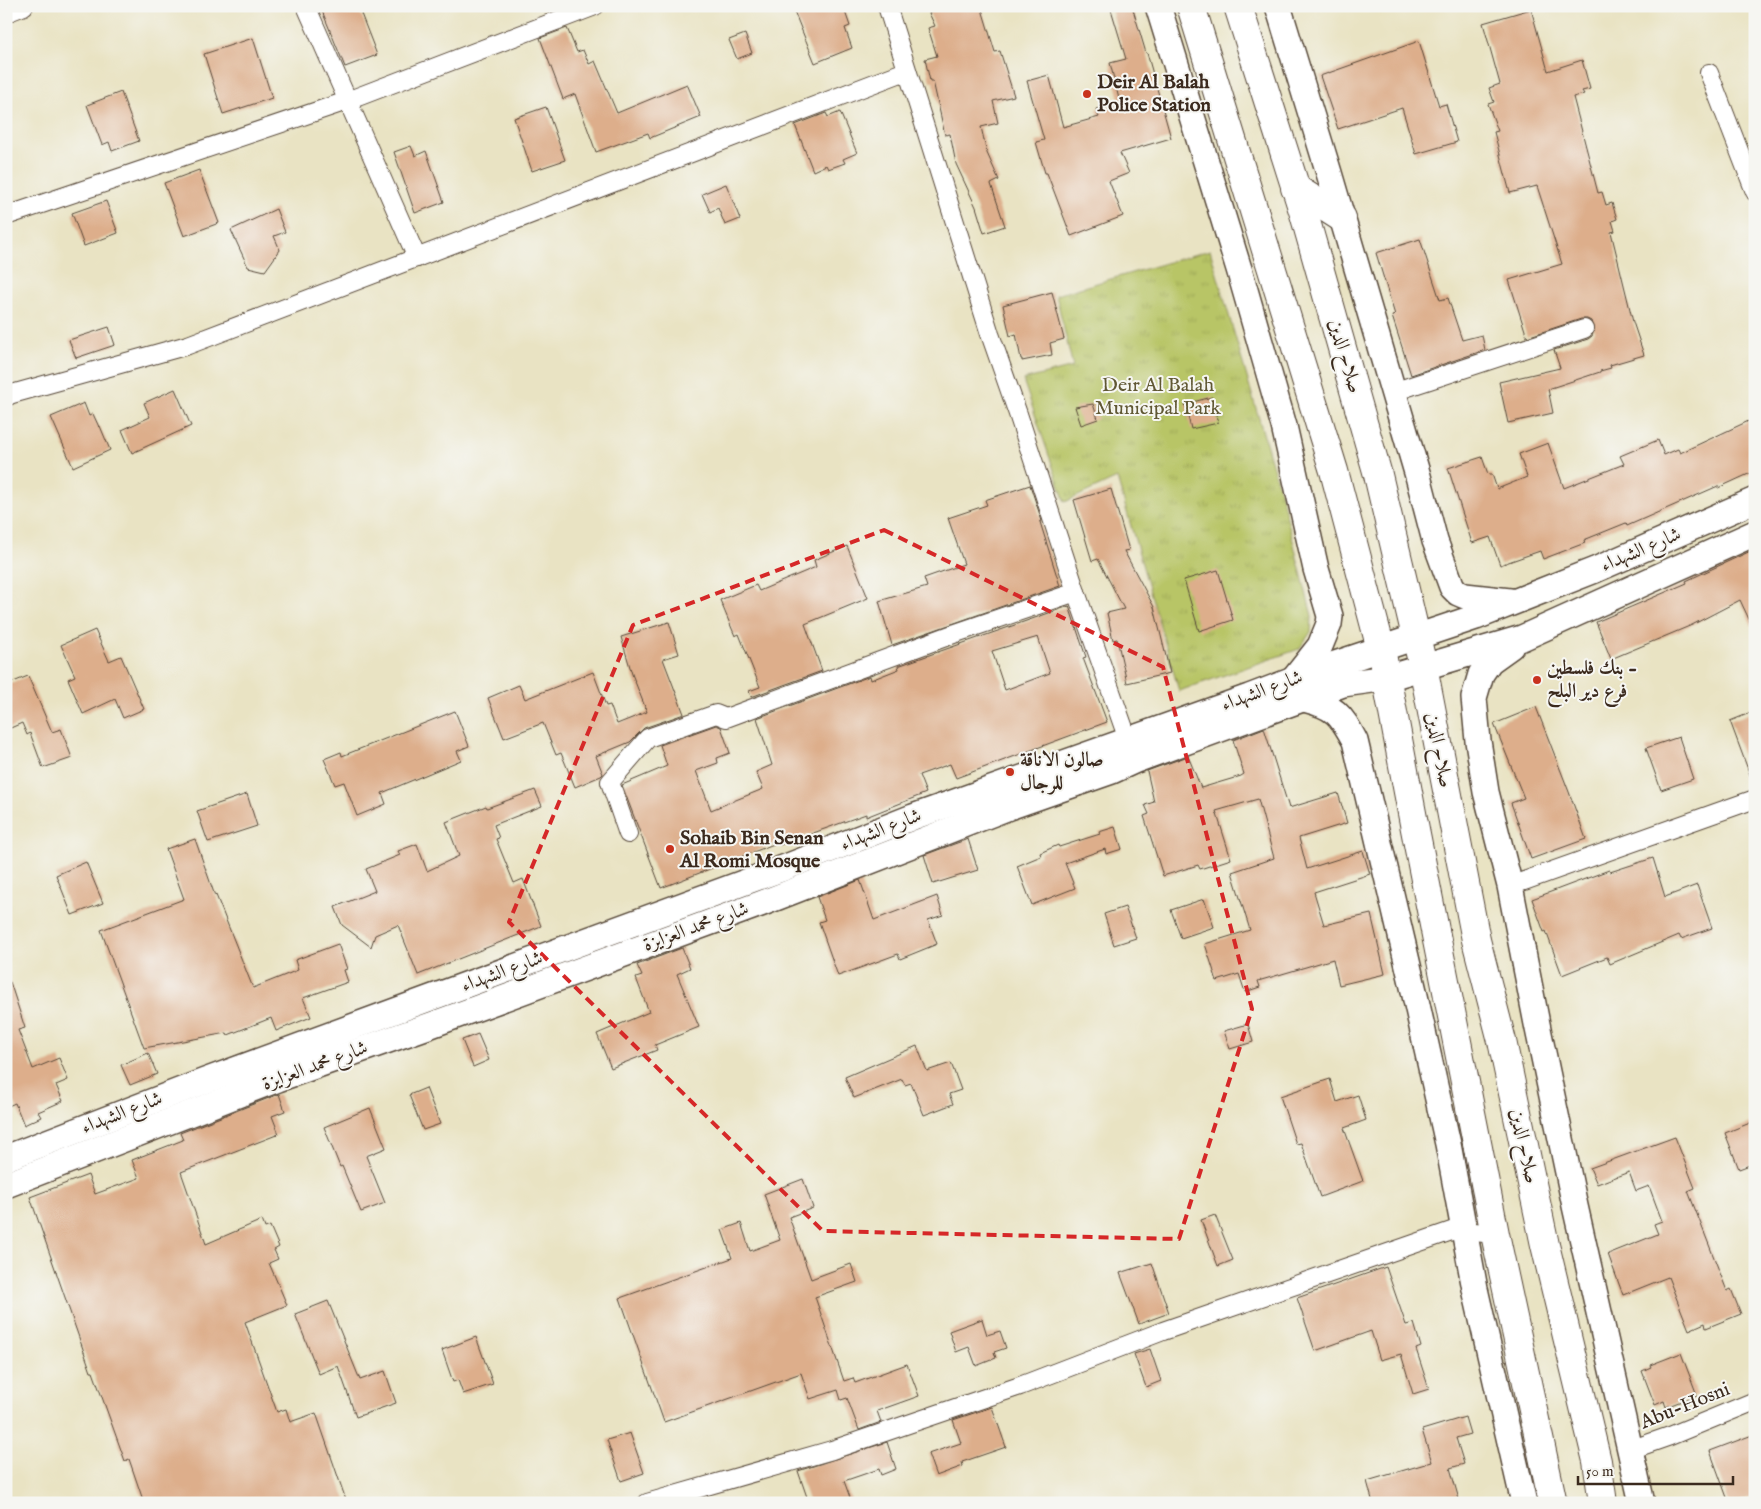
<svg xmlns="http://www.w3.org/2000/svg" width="1761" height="1509" viewBox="0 0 1761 1509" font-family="'IM FELL English',Amiri,serif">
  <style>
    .park { fill: url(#park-tufts); stroke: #7a7842 }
    .building { fill: #ddae8b; fill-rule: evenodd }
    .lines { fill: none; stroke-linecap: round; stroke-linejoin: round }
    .minor-casing { stroke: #554637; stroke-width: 20 }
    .secondary-casing { stroke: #554637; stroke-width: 28 }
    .trunk-casing { stroke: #554637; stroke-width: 30 }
    .minor { stroke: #fff; stroke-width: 18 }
    .secondary { stroke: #fff; stroke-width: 25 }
    .trunk { stroke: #fff; stroke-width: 28 }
    .marked { fill: none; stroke: #d62828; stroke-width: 4; stroke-dasharray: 10 6; stroke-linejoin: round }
    .poi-dot { fill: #c8321e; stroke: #f6f6f2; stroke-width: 2 }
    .labels { text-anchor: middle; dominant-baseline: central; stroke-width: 4; stroke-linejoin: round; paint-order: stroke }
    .poi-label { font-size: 20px; font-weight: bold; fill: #3b2a1e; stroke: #f6f6f2; text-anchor: start }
    .street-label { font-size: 20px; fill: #3b2a1e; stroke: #f6f6f2 }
    .park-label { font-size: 20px; fill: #605834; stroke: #f6f6f2 }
  </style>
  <defs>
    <pattern id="park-tufts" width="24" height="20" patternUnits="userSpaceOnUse" patternTransform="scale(1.25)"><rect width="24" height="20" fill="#b8c566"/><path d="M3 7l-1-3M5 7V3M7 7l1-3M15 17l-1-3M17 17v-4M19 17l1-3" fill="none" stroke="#9fa958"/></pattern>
  </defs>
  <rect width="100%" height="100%" fill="#f6f6f2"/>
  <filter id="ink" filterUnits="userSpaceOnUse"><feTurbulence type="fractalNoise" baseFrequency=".02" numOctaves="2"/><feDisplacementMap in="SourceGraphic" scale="10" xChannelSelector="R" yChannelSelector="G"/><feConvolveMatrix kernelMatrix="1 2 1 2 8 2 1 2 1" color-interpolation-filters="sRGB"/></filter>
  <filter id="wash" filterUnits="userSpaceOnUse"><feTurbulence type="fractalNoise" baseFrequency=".0096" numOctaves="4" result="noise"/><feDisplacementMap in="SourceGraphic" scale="20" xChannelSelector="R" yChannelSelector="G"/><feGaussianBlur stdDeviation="1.12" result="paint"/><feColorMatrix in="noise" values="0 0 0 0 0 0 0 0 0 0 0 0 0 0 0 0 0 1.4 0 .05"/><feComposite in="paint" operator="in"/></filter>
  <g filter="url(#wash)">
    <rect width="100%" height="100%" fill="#e9e3c3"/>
    <polygon class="park" points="1210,250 1282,498 1312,616 1311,632 1299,649 1179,691 1117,478 1065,502 1023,380 1073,367 1056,295"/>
    <g id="blocks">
      <g class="building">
        <polygon points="320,6 358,6 377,55 345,67"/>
        <polygon points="792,6 843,6 850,26 845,28 852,48 815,63"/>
        <polygon points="943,6 981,6 995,52 1000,51 1014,96 993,101 998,123 981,127 987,153 999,180 991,184 1005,226 984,233 976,207 956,164 950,134 945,135 933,81 930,81 925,59 937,56 928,28 935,26 929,13"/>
        <polygon points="1110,6 1132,6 1146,53 1147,53 1171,138 1120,153 1129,173 1109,181 1123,216 1071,236 1047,173 1045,173 1036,142 1044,140 1027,81 1049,75 1063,127 1099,117 1096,109 1120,103 1110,63 1126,59"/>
        <polygon points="1531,9 1548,71 1582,60 1590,89 1582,91 1584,94 1573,97 1598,193 1602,192 1606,205 1612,203 1617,219 1612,221 1615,231 1611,232 1633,322 1644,355 1610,365 1611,368 1600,371 1600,372 1548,389 1553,413 1508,423 1499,382 1560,368 1554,350 1588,339 1592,336 1594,331 1591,321 1587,319 1581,319 1527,337 1509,280 1562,264 1537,186 1510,193 1494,132 1498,131 1488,104 1494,102 1489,88 1500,84 1483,23"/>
        <polygon points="567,28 577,52 583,50 589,64 595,61 617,113 687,84 701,117 650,138 648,133 596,152 575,94 563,99 540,38"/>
        <polygon points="745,34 752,53 737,59 729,40"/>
        <polygon points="253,38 272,98 223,114 204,54"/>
        <polygon points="1419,41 1439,106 1446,104 1457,142 1416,154 1402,108 1338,129 1320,76"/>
        <polygon points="121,92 139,141 112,151 109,142 102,145 87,105"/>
        <polygon points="546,107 565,160 532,171 514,118"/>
        <polygon points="840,112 857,153 843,159 845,163 828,169 826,165 813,171 795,125 826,113 828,117"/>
        <polygon points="411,146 415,156 426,151 444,202 415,213 394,152"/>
        <polygon points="199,170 219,223 184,236 164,183"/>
        <polygon points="726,184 740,219 725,225 718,208 710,212 702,194"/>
        <polygon points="106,201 118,233 84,246 72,213"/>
        <polygon points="276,209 285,232 274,236 280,250 265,271 248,267 231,230"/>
        <polygon points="1420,239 1440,300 1448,298 1462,340 1482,335 1485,350 1411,375 1392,316 1395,315 1376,253"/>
        <polygon points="1052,292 1064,339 1050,343 1052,355 1022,361 1022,359 1021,359 1016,334 1010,336 1003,305"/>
        <polygon points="109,327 115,345 76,358 69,340"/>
        <polygon points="175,389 191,426 132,453 122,430 150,417 144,403"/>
        <polygon points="1212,397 1218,423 1191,429 1185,404"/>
        <polygon points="84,403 89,416 93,414 99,427 100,426 110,450 73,467 51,417"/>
        <polygon points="1093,404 1098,419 1081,425 1075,407"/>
        <polygon points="1755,418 1755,471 1718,488 1718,486 1627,526 1626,523 1584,540 1585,543 1543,559 1540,551 1500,565 1490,537 1472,543 1448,468 1482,457 1488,474 1492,474 1497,489 1527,477 1519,454 1548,443 1564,488 1624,464 1620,456 1658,440 1664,455 1678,449 1680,453"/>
        <polygon points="1030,485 1042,521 1040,522 1060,586 892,645 879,601 927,587 924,578 964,564 948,518 987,505 985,500"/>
        <polygon points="1111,489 1129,550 1124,551 1154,607 1170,673 1127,683 1117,639 1113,640 1107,613 1124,609 1098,559 1092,561 1074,500"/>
        <polygon points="847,546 868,598 805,624 822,671 751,697 749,691 760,687 739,634 735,636 720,600 756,585 759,591 816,567 814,560"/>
        <polygon points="1755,549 1755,632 1740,600 1692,625 1611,659 1596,622 1687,583 1686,581"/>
        <polygon points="1218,570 1233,620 1199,631 1184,580"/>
        <path d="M1069,606L1086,657L1083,658L1107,722L956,778L950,764L919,775L926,793L866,817V814L780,845L779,842L661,888L622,785L667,766L660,745L716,725L721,727L730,753L717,758L718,763L696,771L711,810L763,789L756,772L772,765L757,718L870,676L871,680L899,669L898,666ZM1038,637L1050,673L1005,690L992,651Z"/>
        <polygon points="669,622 679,654 663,659 684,714 644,728 630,742 596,756 603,774 601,776 575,787 561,753 556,755 543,723 504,738 488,698 519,685 525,699 593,672 606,706 610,705 617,724 647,712 632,674 621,637"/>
        <polygon points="95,630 109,661 121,656 144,709 123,718 115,699 83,714 68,679 75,676 61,645"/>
        <polygon points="28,676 52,732 61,729 72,758 43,768 30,733 27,735 22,723 6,730 6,685"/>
        <polygon points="1536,707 1569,792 1586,839 1531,859 1511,803 1524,798 1494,724"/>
        <polygon points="455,711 469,746 457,751 461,760 382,793 386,804 357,816 344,782 335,785 324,759 341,752 342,756"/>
        <polygon points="1755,711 1755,783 1753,783 1730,721"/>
        <polygon points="1264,728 1289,808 1338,793 1347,823 1299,838 1307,869 1363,851 1370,874 1314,892 1324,925 1371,914 1385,974 1339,985 1333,959 1258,981 1260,987 1245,992 1239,974 1217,981 1205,944 1250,930 1232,872 1274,858 1258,799 1216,811 1231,859 1200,869 1198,865 1163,876 1144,816 1149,814 1145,805 1154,802 1147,771 1188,756 1201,788 1241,776 1244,774 1233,740"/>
        <polygon points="1679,737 1693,779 1661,790 1646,748"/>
        <polygon points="535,790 542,806 494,825 499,838 496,839 514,883 523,879 541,926 418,975 398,925 375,935 371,947 342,925 335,907 375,891 366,869 400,855 398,851 417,844 427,871 459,856 446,822 486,806 487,808"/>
        <polygon points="247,794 257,826 208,842 197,811"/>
        <polygon points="1115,827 1122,849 1106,854 1105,849 1065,863 1075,888 1032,905 1017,866 1041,856 1040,853 1058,845 1059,847 1100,834 1099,832"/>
        <polygon points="195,839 215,896 216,895 253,988 298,970 295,960 338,944 347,969 344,970 348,982 303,998 311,1017 276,1031 271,1018 228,1035 227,1033 144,1048 101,930 184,899 166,849"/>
        <polygon points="968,839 978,870 933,884 924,855"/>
        <polygon points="1653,858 1665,897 1697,885 1712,928 1681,939 1679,935 1610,964 1607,957 1562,975 1546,931 1544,932 1532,899 1609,870 1610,872"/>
        <polygon points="86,862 103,903 72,915 56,875"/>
        <polygon points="860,880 874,920 937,896 943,915 928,920 937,944 900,959 898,954 838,976 819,922 825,920 817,897"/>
        <polygon points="1204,899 1214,927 1181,938 1171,910"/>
        <polygon points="1125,907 1136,938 1114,945 1104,914"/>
        <polygon points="682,948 690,968 677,974 699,1027 655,1045 657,1050 611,1068 597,1034 649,1012 636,978 642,976 637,965"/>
        <polygon points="6,982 10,982 25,1028 18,1030 33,1069 59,1058 68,1080 56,1085 63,1101 38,1112 41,1117 24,1125 15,1103 6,1107"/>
        <polygon points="1248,1024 1253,1042 1230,1049 1224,1031"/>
        <polygon points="478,1034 489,1060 473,1067 462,1040"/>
        <polygon points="917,1046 927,1071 951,1063 961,1090 949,1094 953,1104 924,1115 911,1083 905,1085 902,1079 854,1098 845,1077"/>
        <polygon points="148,1053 157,1074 130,1085 121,1065"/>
        <polygon points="1330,1079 1337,1102 1358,1095 1366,1120 1344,1128 1363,1181 1320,1197 1301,1143 1296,1144 1280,1096"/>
        <polygon points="426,1088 440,1124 423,1130 409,1095"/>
        <polygon points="279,1094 285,1111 272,1116 279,1134 181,1172 206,1244 262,1220 265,1228 270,1226 279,1247 274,1250 278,1259 269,1263 287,1305 245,1322 277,1412 286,1409 290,1422 316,1413 347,1503 144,1503 129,1459 125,1461 93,1372 91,1372 30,1197 88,1175 95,1194 139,1178 132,1160 183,1140 180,1133"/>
        <polygon points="370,1108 386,1148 366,1156 385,1203 361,1212 342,1166 340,1167 324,1127"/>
        <polygon points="1755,1121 1755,1163 1739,1169 1725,1133"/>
        <polygon points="1675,1137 1695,1188 1688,1191 1727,1291 1731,1289 1741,1314 1706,1328 1705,1323 1689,1330 1668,1277 1623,1295 1608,1254 1658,1234 1654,1224 1662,1221 1649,1186 1636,1191 1629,1172 1597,1184 1590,1168"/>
        <polygon points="803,1179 813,1208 789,1217 811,1279 851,1264 857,1282 815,1297 844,1381 853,1378 855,1383 907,1364 919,1396 877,1411 881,1422 859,1430 847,1398 841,1400 838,1390 810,1399 801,1373 664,1422 620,1298 732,1258 722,1230 741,1223 750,1251 780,1240 764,1194"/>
        <polygon points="1215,1215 1233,1260 1218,1266 1201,1220"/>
        <polygon points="1152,1263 1169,1313 1139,1324 1120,1273"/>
        <polygon points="1386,1267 1406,1325 1414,1323 1421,1347 1416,1349 1429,1389 1413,1394 1401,1354 1380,1360 1371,1331 1315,1351 1297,1298"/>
        <polygon points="328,1301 360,1380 385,1371 396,1403 356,1417 338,1366 319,1374 295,1314"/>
        <polygon points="982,1319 987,1335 1000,1331 1006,1348 994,1352 996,1358 976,1366 969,1347 956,1352 949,1331"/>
        <polygon points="476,1337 493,1384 463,1394 458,1380 453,1382 442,1350"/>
        <polygon points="1150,1349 1161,1381 1146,1387 1134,1354"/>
        <polygon points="1681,1353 1697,1395 1666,1407 1664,1401 1655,1405 1642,1371 1651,1367 1650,1365"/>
        <polygon points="992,1407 1006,1447 962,1462 963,1466 936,1476 928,1454 961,1443 953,1420"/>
        <polygon points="1465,1417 1470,1434 1456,1438 1464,1464 1450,1468 1460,1503 1373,1503 1367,1481 1432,1462 1422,1430"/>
        <polygon points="630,1433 644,1473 621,1481 607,1440"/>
        <polygon points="1755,1434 1755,1496 1738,1503 1729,1503 1710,1451"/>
        <polygon points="887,1442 896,1469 881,1475 879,1469 844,1481 852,1503 809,1503 798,1471"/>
      </g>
    </g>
  </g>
  <g filter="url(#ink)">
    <use href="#blocks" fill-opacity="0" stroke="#554637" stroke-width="1"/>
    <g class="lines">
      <g class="minor-casing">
        <g id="minor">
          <polyline points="306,6 417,258"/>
          <polyline points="887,6 990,334 1018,414 1076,592 1132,751"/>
          <polyline points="6,13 24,6"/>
          <polyline points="1709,73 1755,192"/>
          <polyline points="6,216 347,101 595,6"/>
          <polyline points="1393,392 1584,329"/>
          <polyline points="6,397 12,394 188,345 906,71"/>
          <polyline points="628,834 610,782 648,738 716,714 726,718 956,633 1076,592"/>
          <polyline points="1510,886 1755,799"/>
          <polyline points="1630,1450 1670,1436 1755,1401"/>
          <polyline points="647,1503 832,1450 1020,1386 1163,1331 1463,1227 1474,1232 1495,1234"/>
        </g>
      </g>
      <g class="secondary-casing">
        <g id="secondary">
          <polyline points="1158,6 1239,269 1284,426 1316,569 1330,616 1329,624 1320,646 1294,679"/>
          <polyline points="1278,6 1329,173 1418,476 1435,541 1452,587 1458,593 1465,596 1510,601"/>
          <polyline points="1511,646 1490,661 1481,674 1474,698 1478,741 1486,792 1510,886 1537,1024 1575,1206 1642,1503"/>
          <path d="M1304,699C1335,707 1340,713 1355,741L1414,991L1448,1144L1475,1289L1524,1503"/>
          <polyline points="6,1158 205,1081 781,869 913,817 1249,697 1335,664 1476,617 1595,570 1755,500"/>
          <polyline points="6,1185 278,1079 431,1025 760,904 1009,807 1112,771 1136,760 1343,684 1387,678 1522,638 1755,533"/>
        </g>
      </g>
      <g class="trunk-casing">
        <g id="trunk">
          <polyline points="1191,6 1334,471 1381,649 1415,829 1495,1234 1553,1503"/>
          <polyline points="1238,6 1304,214 1378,475 1423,666 1476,940 1502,1041 1545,1245 1597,1461 1603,1503"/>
          <polyline points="1295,188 1342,218"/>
        </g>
      </g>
      <use href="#minor" class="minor"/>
      <use href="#secondary" class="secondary"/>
      <use href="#trunk" class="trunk"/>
    </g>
  </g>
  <path class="marked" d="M884,530L1163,667L1252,1009L1179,1239L823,1231L509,922L633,625Z"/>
  <g class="poi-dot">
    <circle cx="1087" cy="94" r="5"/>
    <circle cx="1537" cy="680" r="5"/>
    <circle cx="1010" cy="772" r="5"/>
    <circle cx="670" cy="849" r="5"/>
  </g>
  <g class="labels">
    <g class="poi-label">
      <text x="1097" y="82">Deir Al Balah<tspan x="1097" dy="23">Police Station</tspan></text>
      <text x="1547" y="668">بنك فلسطين -<tspan x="1547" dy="23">فرع دير البلح</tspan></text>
      <text x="1020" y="760">صالون الاناقة<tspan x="1020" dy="23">للرجال</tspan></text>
      <text x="680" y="838">Sohaib Bin Senan<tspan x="680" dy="23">Al Romi Mosque</tspan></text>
    </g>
    <g class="street-label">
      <text transform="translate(1345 356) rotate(74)">صلاح الدين</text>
      <text transform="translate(1641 550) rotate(-23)">شارع الشهداء</text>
      <text transform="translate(1262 691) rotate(-20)">شارع الشهداء</text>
      <text transform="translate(1439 750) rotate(79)">صلاح الدين</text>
      <text transform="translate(881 830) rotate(-21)">شارع الشهداء</text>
      <text transform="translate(696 927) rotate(-20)">شارع محمد العزايزة</text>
      <text transform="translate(502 972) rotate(-20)">شارع الشهداء</text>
      <text transform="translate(315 1066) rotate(-20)">شارع محمد العزايزة</text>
      <text transform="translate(122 1113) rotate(-21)">شارع الشهداء</text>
      <text transform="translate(1524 1146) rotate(78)">صلاح الدين</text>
      <text transform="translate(1685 1406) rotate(-22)">Abu-Hosni</text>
    </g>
    <g class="park-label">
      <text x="1158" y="385">Deir Al Balah<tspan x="1158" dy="23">Municipal Park</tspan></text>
    </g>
  </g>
  <rect width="1761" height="1509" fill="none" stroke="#f6f6f2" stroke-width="25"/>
  <path d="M1578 1476v8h155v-8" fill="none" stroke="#3b2a1e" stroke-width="2.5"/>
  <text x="1586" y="1476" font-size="15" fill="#3b2a1e" stroke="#f6f6f2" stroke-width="4" paint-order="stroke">50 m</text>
</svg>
